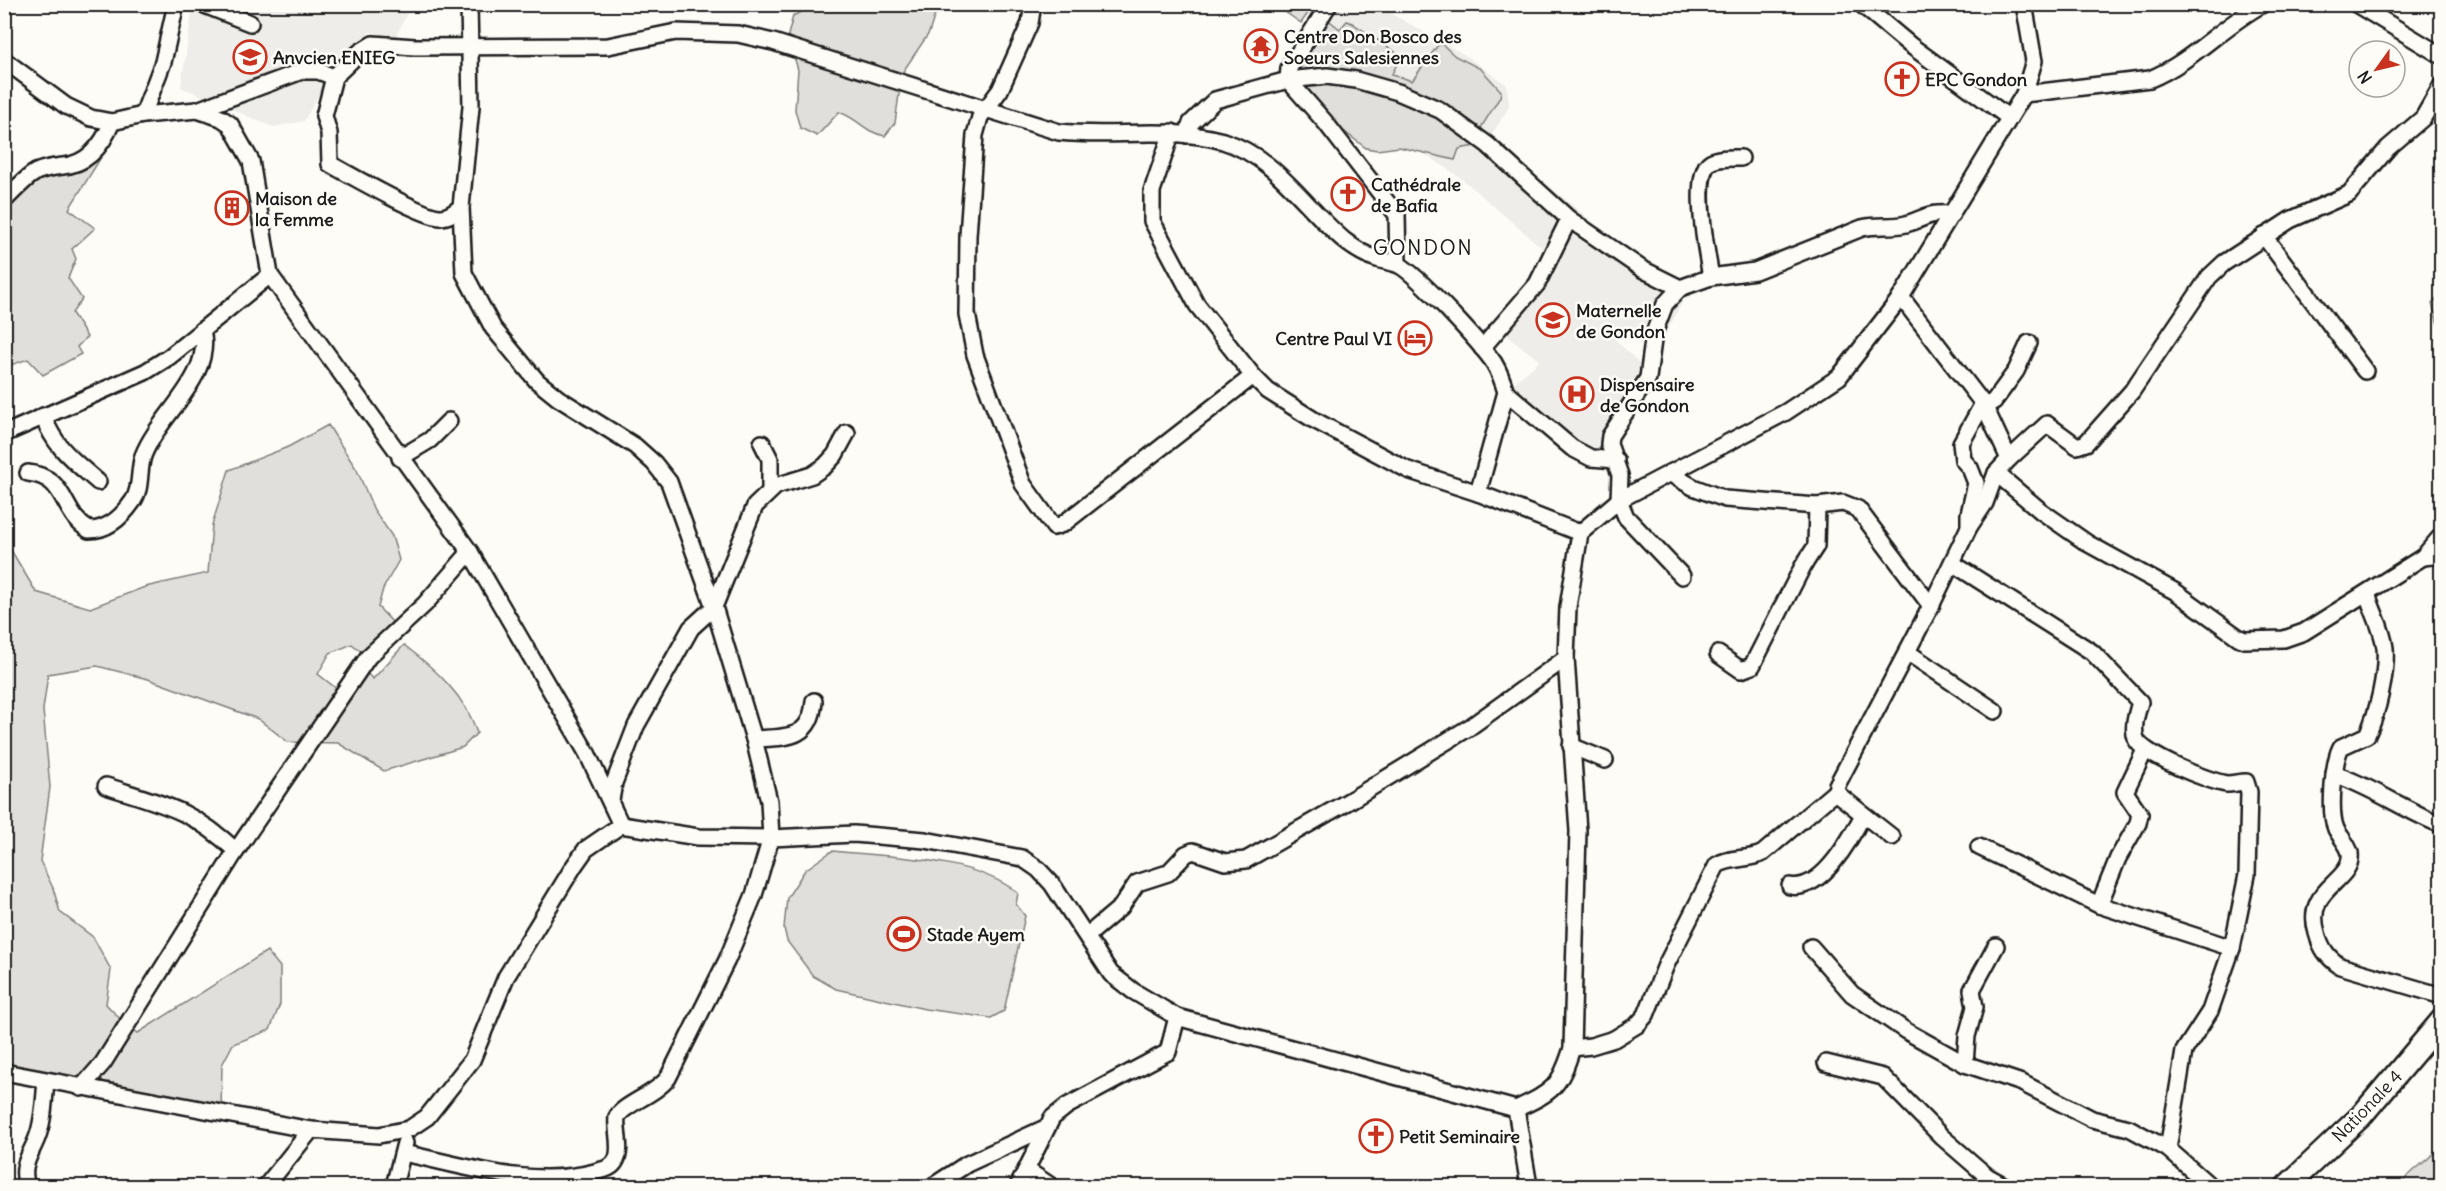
<svg xmlns="http://www.w3.org/2000/svg" width="2446" height="1191" viewBox="0 0 2446 1191" font-family="Delius,sans-serif">
  <style>
    .built { fill: #eeede9 }
    .green { fill: #e0dfdb; stroke: #7e7e7c; stroke-width: 1.5 }
    .lines { fill: none; stroke-linecap: round; stroke-linejoin: round }
    .minor-casing { stroke: #1c1c1c; stroke-width: 20 }
    .highway-casing { stroke: #1c1c1c; stroke-width: 26 }
    .minor { stroke: #fdfcf7; stroke-width: 15 }
    .highway { stroke: #fdfcf7; stroke-width: 21 }
    .labels { text-anchor: middle; dominant-baseline: central; stroke-width: 5; stroke-linejoin: round; paint-order: stroke }
    .poi-label { font-size: 18px; font-weight: bold; fill: #1c1c1c; stroke: #fdfcf7; text-anchor: start }
    .street-label { font-size: 18px; fill: #1c1c1c; stroke: #fdfcf7 }
    .quarter-label { font-size: 21px; letter-spacing: 1.5px; fill: #1c1c1c; stroke: #fdfcf7 }
  </style>
  <rect width="100%" height="100%" fill="#fdfcf7"/>
  <filter id="ink" filterUnits="userSpaceOnUse"><feTurbulence type="fractalNoise" baseFrequency=".0167" numOctaves="2"/><feDisplacementMap in="SourceGraphic" scale="12" xChannelSelector="R" yChannelSelector="G"/><feConvolveMatrix kernelMatrix="1 2 1 2 8 2 1 2 1" color-interpolation-filters="sRGB"/></filter>
  <g filter="url(#ink)">
    <g class="built">
      <polygon points="193,5 411,5 395,38 369,32 351,70 332,71 304,121 273,127 181,87"/>
      <polygon points="1334,5 1376,5 1465,55 1507,85 1509,106 1490,138 1685,297 1658,348 1608,332 1646,370 1630,401 1594,458 1509,387 1540,361 1503,332 1554,258 1461,178 1293,66"/>
    </g>
    <g class="green">
      <path d="M814,5H938L929,33L902,73L895,123L885,136C862,131 861,120 839,112L817,136L800,128L795,110L798,70L788,35L793,16Z"/>
      <polygon points="1275,5 1314,5 1301,23"/>
      <polygon points="1322,19 1327,19 1340,29 1347,21 1352,23 1398,54 1399,60 1392,74 1412,81 1438,45 1443,45 1455,56 1481,69 1501,91 1500,97 1482,126 1478,142 1475,146 1459,149 1455,160 1399,147 1377,150 1366,148 1304,101 1295,70 1318,41"/>
      <polygon points="95,155 100,159 69,209 95,228 72,249 76,259 68,278 82,299 72,313 87,337 77,347 81,354 43,375 28,359 5,367 4,203 32,179"/>
      <polygon points="2441,295 2441,334 2432,304"/>
      <path d="M328,425L357,470L374,510L392,536L399,560L383,589L378,607L398,628L368,657L352,644L330,653L318,674L341,692L363,670L373,679L404,645C434,668 466,696 477,733L463,747L384,771L338,743L288,742L258,719L148,679L97,666L48,674L43,710L50,787L40,861L53,888L60,912L93,937L111,970L106,1004L122,1021L138,1033L267,951L280,967V1004L270,1030L233,1044L222,1065L221,1110L19,1066H4L5,540L36,592L90,608L145,587L208,573L212,525L229,470L288,447Z"/>
      <path d="M832,851C888,857 973,857 1018,893L1016,904L1025,916L1004,1011L991,1018L925,1009L836,989L813,976L787,941L784,928L787,898L805,870Z"/>
      <path d="M2441,1146V1186H2399C2411,1170 2428,1161 2441,1146Z"/>
    </g>
    <g class="lines">
      <g class="minor-casing">
        <g id="minor">
          <polyline points="202,4 250,23"/>
          <polyline points="1033,4 1030,23 1000,90 980,117 975,135 968,236 967,314 975,355 1023,484 1054,527 1063,524 1253,376"/>
          <polyline points="1329,4 1289,68 1288,80 1325,122 1397,215 1398,264"/>
          <polyline points="1861,4 1910,45 2008,117"/>
          <polyline points="2356,4 2442,56"/>
          <polyline points="4,60 66,106 91,118 112,122 143,115 197,110 221,118 230,124 251,161 270,275 470,552 587,753 621,825"/>
          <path d="M2024,94L2150,79C2192,62 2223,25 2263,4"/>
          <polyline points="197,110 302,71 318,71 334,77"/>
          <polyline points="143,115 163,62 176,4"/>
          <polyline points="1172,132 1152,191 1152,221 1197,305 1253,376 1268,391 1314,420 1408,470 1478,493"/>
          <path d="M1187,135L1191,123L1215,100L1288,80L1327,76L1356,80L1398,92L1440,110L1488,145L1569,219L1642,269L1680,288L1711,277L1755,271L1862,228C1877,224 1892,228 1906,224C1927,218 1927,212 1952,214"/>
          <path d="M4,201C14,191 24,179 36,172C45,168 54,167 63,166C89,164 103,144 112,122"/>
          <path d="M461,207C455,212 449,217 441,217C425,218 348,174 330,164L329,133L324,116L334,77L360,52L373,44L415,47L608,46L676,32L738,34L773,42L1059,132C1114,138 1169,126 1223,141C1276,157 1305,208 1345,241C1354,248 1367,256 1377,259C1384,261 1392,262 1399,265C1418,275 1481,344 1494,363C1500,373 1503,382 1506,392L1478,493L1580,533"/>
          <polyline points="2264,236 2365,371"/>
          <path d="M1711,277C1707,255 1692,178 1709,163C1716,157 1732,158 1741,158"/>
          <polyline points="1680,288 1665,304 1654,333 1648,378 1610,436 1609,444 1620,475 1619,500 1626,517 1682,576"/>
          <polyline points="1482,348 1537,284 1569,219"/>
          <polyline points="1506,392 1572,448 1591,458 1616,460"/>
          <path d="M43,416C55,448 73,460 98,482"/>
          <polyline points="4,434 145,372 169,357 270,275"/>
          <polyline points="762,443 770,459 770,491"/>
          <polyline points="400,458 430,440 449,421"/>
          <polyline points="2009,459 2047,424 2077,446 2086,443 2132,391 2209,277 2224,263 2290,220 2349,194 2388,148 2423,118 2442,85"/>
          <path d="M28,473C68,477 60,513 89,530C108,530 122,517 133,501C142,488 138,471 143,456C159,414 214,377 202,330"/>
          <polyline points="1669,473 1693,487 1725,499 1817,506 1843,503 1858,509 1931,606"/>
          <polyline points="1996,473 2041,511 2087,543 2176,592 2238,637 2244,640 2284,639 2304,632 2423,557 2442,535"/>
          <polyline points="1969,527 1969,514 1976,483 1970,468 1963,460 1961,443 1980,409 1994,401 2016,371 2029,343"/>
          <polyline points="2423,557 2442,555"/>
          <path d="M1952,563L2092,652L2140,702C2137,713 2132,727 2136,739C2142,755 2210,782 2227,784C2233,784 2240,782 2246,782L2249,792L2247,875L2232,948L2210,1011L2184,1051L2168,1149"/>
          <path d="M2367,593C2372,611 2383,629 2385,648C2387,672 2378,713 2367,735L2341,747C2333,762 2329,813 2336,829C2340,837 2348,844 2350,853C2354,883 2303,887 2317,933C2321,948 2327,957 2340,966L2442,996"/>
          <polyline points="1907,652 1995,711"/>
          <polyline points="1718,654 1741,670 1752,666 1803,566 1816,546 1817,506"/>
          <path d="M754,739C786,737 811,740 814,701"/>
          <polyline points="1571,746 1605,760"/>
          <path d="M2334,774C2371,786 2404,810 2442,825"/>
          <path d="M106,786C162,804 192,809 236,851"/>
          <polyline points="611,800 614,783 636,726 691,628 714,607 755,506 776,486 812,475 825,466 835,455 847,433"/>
          <polyline points="1892,837 1840,796 1836,791 1837,785 1931,606 1969,527 1985,503 1996,473 2009,459 1984,405 1901,297"/>
          <polyline points="1979,847 2099,905 2232,948"/>
          <path d="M1790,886C1822,892 1851,838 1863,815"/>
          <polyline points="2099,905 2118,858 2138,823 2140,814 2125,792 2145,750"/>
          <polyline points="1088,935 1121,907 1137,883 1168,873 1186,854 1193,851 1225,862 1246,860 1354,798 1470,727 1566,658"/>
          <polyline points="1811,947 1852,994 1906,1031 1965,1064 2022,1083 2092,1119 2129,1128 2168,1149 2210,1186"/>
          <path d="M1572,1048L1591,1046L1614,1039L1637,1025L1646,1015L1666,965L1717,865C1732,856 1748,861 1763,853L1836,791"/>
          <polyline points="1826,1063 1883,1077 1942,1137 1987,1176 2005,1186"/>
          <polyline points="1965,1064 1967,1036 1975,1007 1972,990 1996,946"/>
          <path d="M4,1072L311,1130L379,1135L409,1129L427,1117L472,1060L506,977L574,866L586,849L621,825L698,837L771,838L854,834L925,840L1022,858L1038,869L1052,884L1111,974L1133,991L1177,1017L1516,1109C1553,1092 1560,1087 1572,1048L1578,831L1566,658L1568,607L1580,533L1619,500L1786,412L1839,377L1901,297L2024,94L2034,61L2024,4"/>
          <polyline points="81,1088 103,1063 236,851 368,657 425,604 470,552"/>
          <polyline points="1516,1109 1529,1186"/>
          <path d="M403,1153C466,1166 531,1189 595,1172C601,1170 611,1169 615,1162C623,1151 615,1130 617,1117C624,1104 655,1095 668,1078L727,960L754,895L771,838L769,801L754,739L714,607L669,482L654,463L635,446L558,398L537,381L493,328L464,273L461,207L471,107L469,4"/>
          <polyline points="1027,1170 1051,1186"/>
          <path d="M27,1186C20,1166 30,1156 37,1138C44,1120 44,1100 46,1081"/>
          <polyline points="266,1186 311,1130"/>
          <polyline points="394,1186 405,1143"/>
          <polyline points="933,1186 967,1164 1045,1128"/>
          <polyline points="1018,1186 1052,1118 1067,1106 1168,1052 1177,1017"/>
        </g>
      </g>
      <g class="highway-casing">
        <polyline id="highway" points="2287,1186 2361,1116 2442,1020"/>
      </g>
      <use href="#minor" class="minor"/>
      <use href="#highway" class="highway"/>
    </g>
  </g>
  <defs>
    <g id="temple-ring" transform="scale(1.725)"><circle r="9.5" fill="#fdfcf7" stroke="#c8321e" stroke-width="1.5"/><path d="M0-6L5-2H3V0L6.5 2.5H4V6H1.5V3h-3V6H-4V2.5H-6.5L-3 0V-2H-5Z" fill="#c8321e"/></g>
    <g id="university-ring" transform="scale(1.725)"><circle r="9.5" fill="#fdfcf7" stroke="#c8321e" stroke-width="1.5"/><path d="M0-5L7-2L0 1L-7-2ZM-4 1L0 2.5L4 1V4Q0 6-4 4Z" fill="#c8321e"/></g>
    <g id="church-ring" transform="scale(1.725)"><circle r="9.5" fill="#fdfcf7" stroke="#c8321e" stroke-width="1.5"/><path d="M-1.2-6h2.4v3.5h3.3v2.4h-3.3V6h-2.4V-.1h-3.3v-2.4h3.3Z" fill="#c8321e"/></g>
    <g id="building-ring" transform="scale(1.725)"><circle r="9.5" fill="#fdfcf7" stroke="#c8321e" stroke-width="1.5"/><path d="M-4-6H4V6H1V3H-1V6H-4ZM-2.5-4.3h1.7v1.8h-1.7ZM.8-4.3h1.7v1.8H.8ZM-2.5-1h1.7V.8h-1.7ZM.8-1h1.7V.8H.8Z" fill="#c8321e"/></g>
    <g id="school-ring" transform="scale(1.725)"><circle r="9.5" fill="#fdfcf7" stroke="#c8321e" stroke-width="1.5"/><path d="M0-5L7-2L0 1L-7-2ZM-4 1L0 2.5L4 1V4Q0 6-4 4Z" fill="#c8321e"/></g>
    <g id="hotel-ring" transform="scale(1.725)"><circle r="9.5" fill="#fdfcf7" stroke="#c8321e" stroke-width="1.5"/><path d="M-6-4.5h1.5V1H6V5H4.5V3h-9V5H-6ZM-4 0a1.8 1.8 0 1 1 3.6 0ZM.5 0V-2.5h3Q6-2.5 6 0Z" fill="#c8321e"/></g>
    <g id="hospital-ring" transform="scale(1.725)"><circle r="9.5" fill="#fdfcf7" stroke="#c8321e" stroke-width="1.5"/><path d="M-5-5h3v3.5h4V-5h3V5h-3V1.5h-4V5h-3Z" fill="#c8321e"/></g>
    <g id="stadium-ring" transform="scale(1.725)"><circle r="9.5" fill="#fdfcf7" stroke="#c8321e" stroke-width="1.5"/><path d="M0-5a6.5 5 0 1 0 0 10a6.5 5 0 1 0 0-10ZM-3.5-1.8h7v3.6h-7Z" fill="#c8321e"/></g>
  </defs>
  <g fill-rule="evenodd">
    <use href="#temple-ring" x="1261" y="46"/>
    <use href="#university-ring" x="250" y="57"/>
    <use href="#church-ring" x="1902" y="79"/>
    <use href="#church-ring" x="1348" y="194"/>
    <use href="#building-ring" x="232" y="208"/>
    <use href="#school-ring" x="1553" y="320"/>
    <use href="#hotel-ring" x="1415" y="338"/>
    <use href="#hospital-ring" x="1577" y="394"/>
    <use href="#stadium-ring" x="904" y="934"/>
    <use href="#church-ring" x="1376" y="1136"/>
  </g>
  <g class="labels">
    <g class="poi-label">
      <text x="1284" y="36">Centre Don Bosco des<tspan x="1284" dy="21">Soeurs Salesiennes</tspan></text>
      <text x="273" y="57">Anvcien ENIEG</text>
      <text x="1925" y="79">EPC Gondon</text>
      <text x="1371" y="184">Cathédrale<tspan x="1371" dy="21">de Bafia</tspan></text>
      <text x="255" y="198">Maison de<tspan x="255" dy="21">la Femme</tspan></text>
      <text x="1576" y="310">Maternelle<tspan x="1576" dy="21">de Gondon</tspan></text>
      <text x="1392" y="338" text-anchor="end">Centre Paul VI</text>
      <text x="1600" y="384">Dispensaire<tspan x="1600" dy="21">de Gondon</tspan></text>
      <text x="927" y="934">Stade Ayem</text>
      <text x="1399" y="1136">Petit Seminaire</text>
    </g>
    <g class="street-label">
      <text transform="translate(2367 1106) rotate(-46)">Nationale 4</text>
    </g>
    <g class="quarter-label">
      <text x="1423" y="247">GONDON</text>
    </g>
  </g>
  <rect width="2446" height="1191" fill="none" stroke="#fdfcf7" stroke-width="24"/>
  <rect x="12" y="12" width="2422" height="1167" fill="none" stroke="#1c1c1c" stroke-width="2" filter="url(#ink)"/>
  <g transform="translate(2377 69) rotate(236)"><circle r="28" fill="#fdfcf7" stroke="#a3a29f" stroke-width="1.5"/>
  <path d="M0-4.5L10 22L0 15L-10 22Z" fill="#c8321e"/>
  <text y="-9" font-size="16" font-weight="bold" text-anchor="middle" fill="#1c1c1c">N</text>
  </g>
</svg>
